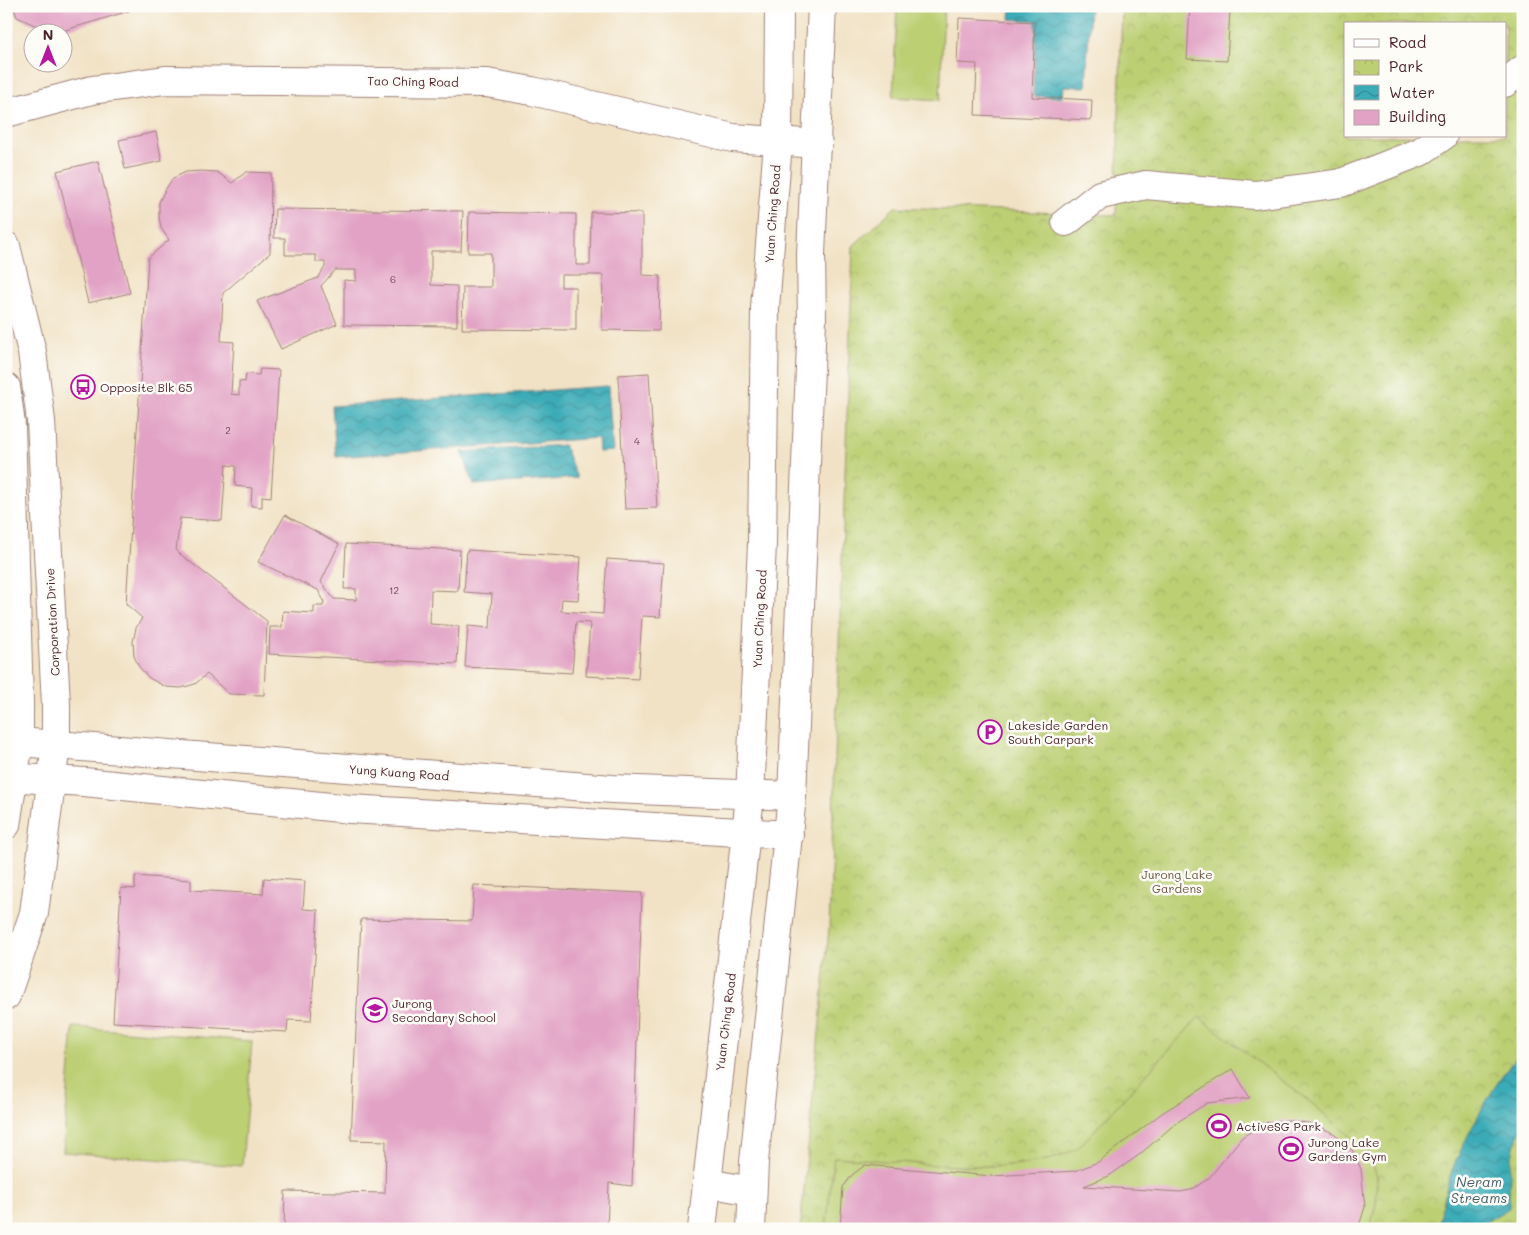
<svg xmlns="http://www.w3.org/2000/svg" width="1529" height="1235" viewBox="0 0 1529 1235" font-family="Mali,sans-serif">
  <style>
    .park { fill: url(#park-crowns); stroke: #83774f; fill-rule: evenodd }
    .pitch { fill: #bccf73; stroke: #83774f }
    .water { fill: url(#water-waves); stroke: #426671 }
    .building { fill: #e2a2c5 }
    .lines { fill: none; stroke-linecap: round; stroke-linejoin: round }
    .street-casing { stroke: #9e8078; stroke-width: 30 }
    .secondary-casing { stroke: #9e8078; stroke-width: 30 }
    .street { stroke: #fff; stroke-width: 28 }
    .secondary { stroke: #fff; stroke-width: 28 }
    .labels { text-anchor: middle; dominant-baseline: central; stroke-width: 5; stroke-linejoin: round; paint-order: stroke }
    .number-label { font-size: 10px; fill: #704052 }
    .street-label { font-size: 12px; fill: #4a1f2b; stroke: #fdfcf7 }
    .poi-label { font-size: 12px; fill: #4a1f2b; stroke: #fdfcf7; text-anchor: start }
    .park-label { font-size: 12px; fill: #6c5441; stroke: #fdfcf7 }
    .water-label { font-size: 14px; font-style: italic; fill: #435e6a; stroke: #fdfcf7 }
  </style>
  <defs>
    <pattern id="park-crowns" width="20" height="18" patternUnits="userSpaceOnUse" patternTransform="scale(1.25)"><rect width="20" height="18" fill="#bccf73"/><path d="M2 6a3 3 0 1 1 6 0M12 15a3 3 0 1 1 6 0" fill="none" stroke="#a3b164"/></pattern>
    <pattern id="water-waves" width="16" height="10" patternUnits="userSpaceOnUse" patternTransform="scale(1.25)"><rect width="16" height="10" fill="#3bacb7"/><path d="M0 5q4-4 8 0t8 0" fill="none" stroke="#348b95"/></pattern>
  </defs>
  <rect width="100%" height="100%" fill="#fdfcf7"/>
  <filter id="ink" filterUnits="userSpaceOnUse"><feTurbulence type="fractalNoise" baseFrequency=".02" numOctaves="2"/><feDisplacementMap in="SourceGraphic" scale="10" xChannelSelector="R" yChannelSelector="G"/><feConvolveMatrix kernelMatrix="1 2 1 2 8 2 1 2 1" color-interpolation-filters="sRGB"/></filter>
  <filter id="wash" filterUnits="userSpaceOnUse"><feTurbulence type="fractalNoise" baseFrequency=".0096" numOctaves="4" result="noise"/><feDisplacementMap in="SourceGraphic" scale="20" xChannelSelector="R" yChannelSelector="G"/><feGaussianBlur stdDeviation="1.12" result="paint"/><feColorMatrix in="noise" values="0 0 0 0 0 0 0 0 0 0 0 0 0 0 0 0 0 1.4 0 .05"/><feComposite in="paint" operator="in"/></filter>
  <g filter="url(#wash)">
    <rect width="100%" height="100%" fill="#f1e2c5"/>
    <path class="park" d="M1122,6H1523V1229H800L829,929L853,246L895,207L1116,215ZM1345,24H1505V136H1345Z"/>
    <g class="pitch">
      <polygon points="897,6 944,6 940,100 893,97"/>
      <path d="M1199,1017L1314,1105L1367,1151L1377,1176L1376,1204L1370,1229H826L834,1157C902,1161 989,1175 1055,1158C1063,1156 1072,1151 1079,1147Z"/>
      <polygon points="73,1027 252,1041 242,1166 63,1152"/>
    </g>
    <g class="water">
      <polygon points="1011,6 1090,6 1086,87 1064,86 1063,97 1033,96 1036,21 1010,19"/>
      <polygon points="608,386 613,451 599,452 598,438 336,457 332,406"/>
      <polygon points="564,445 577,478 474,485 462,452"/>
      <path d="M1523,1052V1128C1508,1148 1510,1183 1509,1208L1474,1229H1438C1442,1211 1445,1190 1451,1173C1462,1144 1500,1069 1523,1052Z"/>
    </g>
    <g id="blocks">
      <g class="building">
        <polygon points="13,6 129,6 129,11 59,32 50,32 17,17"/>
        <polygon points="1190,6 1223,6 1222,9 1230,10 1227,61 1187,59"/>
        <polygon points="959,18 1035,22 1032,97 1092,100 1091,120 975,115 977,64 957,63"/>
        <polygon points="156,132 162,161 125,169 119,140"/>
        <polygon points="98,161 130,293 88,303 57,171"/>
        <polygon points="201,171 217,172 232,183 246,172 271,173 270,253 223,293 221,341 234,342 231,394 239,395 239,381 245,382 246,374 259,375 260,369 279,370 271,497 262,496 262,507 251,506 252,488 235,486 236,466 226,465 222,521 180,518 176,551 267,621 264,695 229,694 207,674 195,684 181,688 166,687 149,678 139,667 134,656 133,642 136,628 142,618 126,604 148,258 169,240 161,228 159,217 159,202 165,190 173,178 186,172"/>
        <polygon points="275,209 463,211 461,251 431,251 431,285 457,286 457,326 344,325 344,280 356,281 356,270 335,270 321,286 337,324 281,349 257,301 318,278 325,267 325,262 316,262 316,255 285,255 285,238 274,238"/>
        <polygon points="469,212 576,214 576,265 590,265 591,212 642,213 642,275 660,276 659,331 602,330 603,275 561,275 561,287 576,287 576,330 462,329 463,287 491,287 491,253 468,253"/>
        <polygon points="649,373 657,508 625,509 618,375"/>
        <polygon points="285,515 339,544 321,582 334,599 356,600 356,589 344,589 346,544 460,550 458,591 431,590 430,624 459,626 457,664 269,654 270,627 282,627 283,611 314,613 314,606 323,606 324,601 318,590 258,562"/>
        <polygon points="467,550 581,557 578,600 562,599 561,611 603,614 607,559 664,563 660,617 642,616 638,679 586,676 590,623 576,622 572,673 465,667 468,626 490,628 492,594 464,592"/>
        <polygon points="135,876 191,880 191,890 263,894 264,878 305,881 303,909 318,910 311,1021 288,1020 287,1032 113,1022 121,888 135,889"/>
        <polygon points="474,885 642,893 632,1186 609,1183 607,1229 284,1229 285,1191 385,1193 386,1141 351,1140 361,919 472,921"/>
        <polygon points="1233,1069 1250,1098 1207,1103 1176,1123 1139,1155 1109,1176 1084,1186 1180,1192 1191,1190 1209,1178 1242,1137 1265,1123 1287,1120 1314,1124 1335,1134 1353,1151 1361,1169 1365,1207 1358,1229 840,1229 843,1187 852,1175 865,1165 992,1176 1075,1171 1098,1162 1162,1113"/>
      </g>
    </g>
  </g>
  <g filter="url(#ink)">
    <use href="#blocks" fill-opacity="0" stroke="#9e8078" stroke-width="1"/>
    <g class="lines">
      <g class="street-casing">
        <g id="street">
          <polyline points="1505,83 1523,69"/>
          <polyline points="6,113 92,90 165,80 487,83 532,91 733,138 818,144"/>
          <polyline points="1066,222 1100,195 1146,185 1255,195 1341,183 1420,152 1443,136"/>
          <polyline points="6,246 32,352 41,421 56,704 56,745 34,913 6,996"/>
          <polyline points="6,387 11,425 19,702 19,742 6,825"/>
        </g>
      </g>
      <g class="secondary-casing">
        <g id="secondary">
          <polyline points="6,741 612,789 792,796"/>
          <polyline points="6,777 84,782 350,809 789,835"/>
          <polyline points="707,1183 752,1191"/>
          <polyline points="702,1229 750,796 762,544 765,308 778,142 779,6"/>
          <polyline points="751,1229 754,1162 792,796 812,321 811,254 822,6"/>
        </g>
      </g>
      <use href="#street" class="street"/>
      <use href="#secondary" class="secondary"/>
    </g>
  </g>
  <defs>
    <g id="bus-ring" transform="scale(1.25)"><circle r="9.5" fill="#fdfcf7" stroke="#b5179e" stroke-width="1.5"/><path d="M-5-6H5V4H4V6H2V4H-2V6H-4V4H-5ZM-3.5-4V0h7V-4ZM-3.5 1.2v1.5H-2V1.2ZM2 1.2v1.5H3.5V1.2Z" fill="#b5179e"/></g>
    <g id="parking-ring" transform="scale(1.25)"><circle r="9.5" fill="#fdfcf7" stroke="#b5179e" stroke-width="1.5"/><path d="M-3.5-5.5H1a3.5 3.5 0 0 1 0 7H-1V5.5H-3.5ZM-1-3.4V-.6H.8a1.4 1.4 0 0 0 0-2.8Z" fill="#b5179e"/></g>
    <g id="school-ring" transform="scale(1.25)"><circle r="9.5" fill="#fdfcf7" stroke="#b5179e" stroke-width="1.5"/><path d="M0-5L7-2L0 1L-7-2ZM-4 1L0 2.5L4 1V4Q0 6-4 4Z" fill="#b5179e"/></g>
    <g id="stadium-ring" transform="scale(1.25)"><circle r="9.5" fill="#fdfcf7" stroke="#b5179e" stroke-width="1.5"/><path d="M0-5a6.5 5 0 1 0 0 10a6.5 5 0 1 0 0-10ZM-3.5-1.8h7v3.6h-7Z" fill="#b5179e"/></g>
  </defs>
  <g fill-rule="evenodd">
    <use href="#bus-ring" x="83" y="387"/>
    <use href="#parking-ring" x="990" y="732"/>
    <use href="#school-ring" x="375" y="1010"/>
    <use href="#stadium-ring" x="1219" y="1126"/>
    <use href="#stadium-ring" x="1291" y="1149"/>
  </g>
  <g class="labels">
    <g class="number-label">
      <text x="393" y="279">6</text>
      <text x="228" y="430">2</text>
      <text x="637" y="441">4</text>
      <text x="394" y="590">12</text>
    </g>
    <g class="street-label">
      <text transform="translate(413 81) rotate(1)">Tao Ching Road</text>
      <text transform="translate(772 214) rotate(-86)">Yuan Ching Road</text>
      <text transform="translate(759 619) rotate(-87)">Yuan Ching Road</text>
      <text transform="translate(52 622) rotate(-93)">Corporation Drive</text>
      <text transform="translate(399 772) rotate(4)">Yung Kuang Road</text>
      <text transform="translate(725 1022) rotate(-83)">Yuan Ching Road</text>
    </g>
    <g class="poi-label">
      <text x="100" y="387">Opposite Blk 65</text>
      <text x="1008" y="725">Lakeside Garden<tspan x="1008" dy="14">South Carpark</tspan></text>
      <text x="392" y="1003">Jurong<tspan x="392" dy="14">Secondary School</tspan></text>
      <text x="1236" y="1126">ActiveSG Park</text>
      <text x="1308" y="1142">Jurong Lake<tspan x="1308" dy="14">Gardens Gym</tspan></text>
    </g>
    <g class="park-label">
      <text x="1177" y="874">Jurong Lake<tspan x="1177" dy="14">Gardens</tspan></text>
    </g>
    <g class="water-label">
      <text x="1479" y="1181">Neram<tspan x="1479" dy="16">Streams</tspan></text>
    </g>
  </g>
  <rect width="1529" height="1235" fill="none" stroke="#fdfcf7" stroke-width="25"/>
  <rect x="1344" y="22" width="162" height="115" fill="#fdfcf7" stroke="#b5a4a5"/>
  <rect x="1354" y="39" width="25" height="8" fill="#ffffff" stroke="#b5a4a5"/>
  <text x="1389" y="48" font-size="15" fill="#4a1f2b">Road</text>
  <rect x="1354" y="60" width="25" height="15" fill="url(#park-crowns)" stroke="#b5a4a5"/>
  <text x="1389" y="72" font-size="15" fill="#4a1f2b">Park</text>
  <rect x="1354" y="85" width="25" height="15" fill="url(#water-waves)" stroke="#b5a4a5"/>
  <text x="1389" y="98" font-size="15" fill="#4a1f2b">Water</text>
  <rect x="1354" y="110" width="25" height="15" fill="#e2a2c5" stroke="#b5a4a5"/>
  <text x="1389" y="122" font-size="15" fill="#4a1f2b">Building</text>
  <g transform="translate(48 48)"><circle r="24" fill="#fdfcf7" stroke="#b5a4a5"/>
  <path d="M0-4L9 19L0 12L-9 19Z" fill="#b5179e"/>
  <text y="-8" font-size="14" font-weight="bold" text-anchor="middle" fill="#4a1f2b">N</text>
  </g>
</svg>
